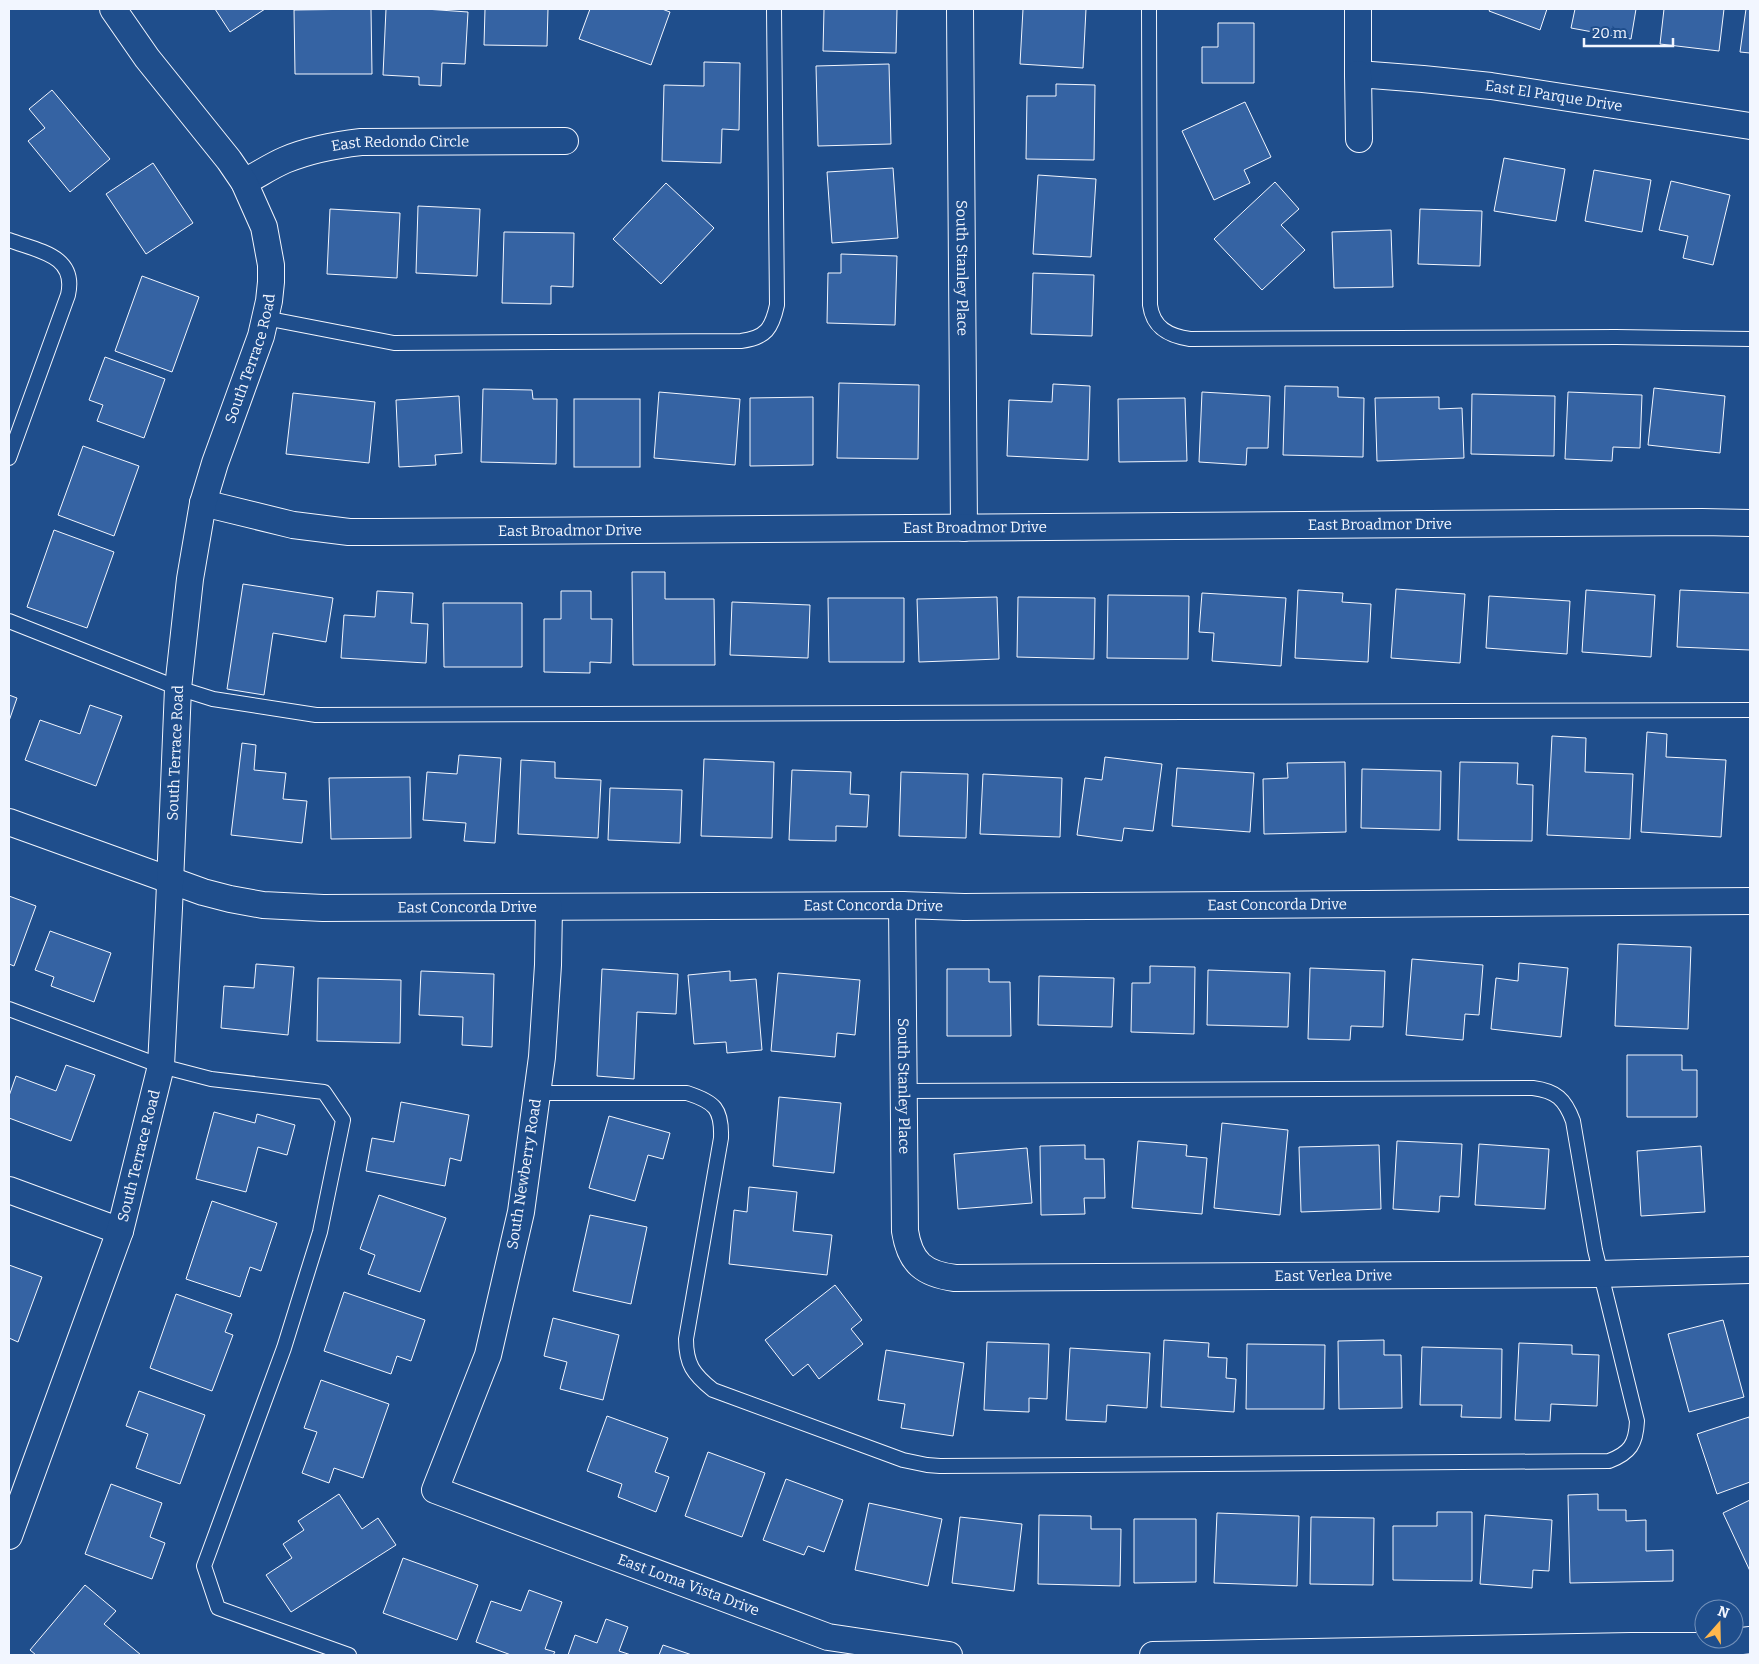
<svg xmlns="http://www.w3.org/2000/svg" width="1759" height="1664" viewBox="0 0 1759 1664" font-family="Bitter,serif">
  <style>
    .building { fill: #3563a3; stroke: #f2f6ff }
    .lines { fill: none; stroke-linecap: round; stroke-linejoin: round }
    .lane-casing { stroke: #f2f6ff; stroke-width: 16 }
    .street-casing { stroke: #f2f6ff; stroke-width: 28 }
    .lane { stroke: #1f4e8c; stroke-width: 14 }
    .street { stroke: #1f4e8c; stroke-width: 26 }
    .labels { text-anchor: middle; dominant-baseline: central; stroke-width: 4; stroke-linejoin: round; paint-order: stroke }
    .street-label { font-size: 15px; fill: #f2f6ff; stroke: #1f4e8c }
  </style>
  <rect width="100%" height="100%" fill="#1f4e8c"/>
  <g class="building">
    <polygon points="215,9 265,9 230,32"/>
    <polygon points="371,9 372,74 295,74 294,10"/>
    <polygon points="386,9 425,9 468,12 465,64 442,63 441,86 419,85 419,77 383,75"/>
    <polygon points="485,9 548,9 547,46 484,45"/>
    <polygon points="590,9 662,9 670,12 651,65 579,39"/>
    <polygon points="824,9 897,9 896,53 823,51"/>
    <polygon points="1023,9 1086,9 1083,68 1020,64"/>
    <polygon points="1490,9 1547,9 1540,30 1489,11"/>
    <polygon points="1575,9 1636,9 1631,39 1571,28"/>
    <polygon points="1664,9 1724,9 1719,51 1660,44"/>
    <polygon points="1746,9 1750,9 1750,53 1740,52"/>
    <polygon points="1218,23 1254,23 1254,83 1202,83 1202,47 1218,47"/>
    <polygon points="704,62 740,63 739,130 722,129 721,163 662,161 664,85 704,86"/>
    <polygon points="889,64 891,144 818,146 816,66"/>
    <polygon points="1056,84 1095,85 1094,160 1026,159 1027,96 1056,96"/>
    <polygon points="52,90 110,159 70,192 28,141 45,128 29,109"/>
    <polygon points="1245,102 1271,157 1244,170 1250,183 1214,200 1182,131"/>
    <polygon points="1504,158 1565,169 1556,221 1494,211"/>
    <polygon points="153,163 193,223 146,254 106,194"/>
    <polygon points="893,168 898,238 832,243 827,172"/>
    <polygon points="1594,170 1651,180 1642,232 1585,221"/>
    <polygon points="1038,175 1096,179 1091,257 1033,254"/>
    <polygon points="1671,181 1730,195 1713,265 1683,258 1688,236 1659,230"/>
    <polygon points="1275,182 1299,209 1281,225 1305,250 1262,290 1214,239"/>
    <polygon points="666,183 714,228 661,284 613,239"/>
    <polygon points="418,206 480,209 477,276 416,273"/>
    <polygon points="330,209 400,213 397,278 327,274"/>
    <polygon points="1420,209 1482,211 1480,266 1418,264"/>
    <polygon points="1391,230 1393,287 1334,288 1332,232"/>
    <polygon points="504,232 574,233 573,287 551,286 551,304 502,303"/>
    <polygon points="841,254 897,256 895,325 827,323 828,273 841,273"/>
    <polygon points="1033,273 1094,275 1092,336 1031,334"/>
    <polygon points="142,276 199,297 172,372 115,351"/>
    <polygon points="105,357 165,379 144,438 97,421 103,405 89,400"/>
    <polygon points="839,383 919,385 918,459 837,458"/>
    <polygon points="1053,384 1090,386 1088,460 1007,456 1009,400 1052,402"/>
    <polygon points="1285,386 1338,387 1338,397 1364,398 1363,457 1283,455"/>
    <polygon points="1654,388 1725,396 1720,453 1648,445"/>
    <polygon points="483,389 532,390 533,399 557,399 556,464 481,462"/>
    <polygon points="659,392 740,399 735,465 654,458"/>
    <polygon points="1202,392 1270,396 1268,448 1247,448 1246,465 1199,462"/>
    <polygon points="1568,392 1642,395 1640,448 1613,447 1612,461 1565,459"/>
    <polygon points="293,393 375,402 369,463 286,454"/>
    <polygon points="1472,394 1555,396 1554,456 1471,454"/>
    <polygon points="459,396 462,453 435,455 436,465 399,467 396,400"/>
    <polygon points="813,397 813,465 750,466 750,398"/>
    <polygon points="1439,397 1439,409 1462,408 1464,458 1377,461 1375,398"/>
    <polygon points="1185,398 1187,461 1119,462 1118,399"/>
    <rect x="574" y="399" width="66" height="68"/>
    <polygon points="83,446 139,466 114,536 58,515"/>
    <polygon points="54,530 114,552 87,628 27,607"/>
    <polygon points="632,572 665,572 665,599 714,599 715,665 633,665"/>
    <polygon points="243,584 333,598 326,642 273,633 264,695 227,689"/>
    <polygon points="1396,589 1465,594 1460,663 1391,658"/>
    <polygon points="1298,590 1343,593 1342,602 1371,604 1368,662 1295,658"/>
    <polygon points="1586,590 1655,595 1651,657 1582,652"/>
    <polygon points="1680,590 1750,593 1750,650 1677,647"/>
    <polygon points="377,591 413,593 411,623 428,624 426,663 341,658 344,615 375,617"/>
    <polygon points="561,591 591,591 591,619 612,619 611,663 590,662 590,673 544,672 544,619 561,619"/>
    <polygon points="1202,593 1286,598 1281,666 1212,661 1214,633 1199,632"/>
    <polygon points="1108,595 1189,596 1188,659 1107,658"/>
    <polygon points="1489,596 1570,601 1567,654 1486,648"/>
    <polygon points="997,597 999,659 919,662 917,599"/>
    <polygon points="1018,597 1095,598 1094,659 1017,657"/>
    <polygon points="828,598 904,598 904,662 829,662"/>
    <polygon points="732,602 810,605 808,658 730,655"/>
    <polygon points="443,603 522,603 522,667 444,667"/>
    <polygon points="9,695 17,698 9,721"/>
    <polygon points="90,705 122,716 96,786 25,760 40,720 80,734"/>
    <polygon points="1647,732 1667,734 1666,757 1726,760 1721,837 1641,832"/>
    <polygon points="1552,736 1586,738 1585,772 1633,774 1630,839 1547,835"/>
    <polygon points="242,743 256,745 254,770 286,773 283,799 307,801 302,843 231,835"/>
    <polygon points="459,755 501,758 495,843 464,841 466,823 423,820 427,772 457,774"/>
    <polygon points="1105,757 1162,764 1153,831 1124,828 1122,841 1077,835 1085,778 1102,780"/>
    <polygon points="704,759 774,762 772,838 701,836"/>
    <polygon points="521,760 555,762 555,778 601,780 598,838 518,834"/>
    <polygon points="1345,762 1346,832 1264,834 1263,779 1288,778 1287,763"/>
    <polygon points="1460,762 1518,763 1517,784 1533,785 1532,841 1458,840"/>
    <polygon points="1177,768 1254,773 1250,832 1172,826"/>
    <polygon points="1362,769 1441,771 1440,830 1361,828"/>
    <polygon points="792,770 851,772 850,794 869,795 867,827 836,826 836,841 789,840"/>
    <polygon points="901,772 968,774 966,838 899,836"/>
    <polygon points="983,774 1062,778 1060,837 980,834"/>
    <polygon points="410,777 411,838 331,839 329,778"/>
    <polygon points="610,788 682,790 680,843 608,840"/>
    <polygon points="9,896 36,906 14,966 9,964"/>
    <polygon points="50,931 111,953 94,1002 51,986 54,977 35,970"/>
    <polygon points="1618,944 1691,947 1688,1029 1615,1026"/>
    <polygon points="1412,959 1483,965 1479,1015 1465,1014 1463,1040 1406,1035"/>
    <polygon points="1519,963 1568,968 1561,1037 1491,1029 1496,978 1518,981"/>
    <polygon points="256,964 294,967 288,1035 221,1028 224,986 254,988"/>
    <polygon points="1150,966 1195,967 1194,1034 1131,1032 1132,983 1150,983"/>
    <polygon points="1310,968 1385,971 1383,1027 1351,1026 1350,1040 1308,1039"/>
    <polygon points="602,969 678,974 676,1014 637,1012 634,1079 597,1076"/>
    <polygon points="947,969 989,969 989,982 1010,982 1011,1036 947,1036"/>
    <polygon points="1208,970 1290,973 1288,1027 1207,1025"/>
    <polygon points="421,971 494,974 492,1047 462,1045 463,1017 419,1015"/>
    <polygon points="730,971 730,981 756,979 762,1050 727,1053 726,1042 694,1044 688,975"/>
    <polygon points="778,973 860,980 855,1035 837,1033 835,1057 771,1051"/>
    <polygon points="1039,976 1114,978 1112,1027 1038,1025"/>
    <polygon points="318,978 401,980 400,1043 317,1041"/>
    <polygon points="1627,1055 1682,1055 1682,1070 1697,1070 1697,1117 1627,1117"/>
    <polygon points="66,1065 95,1075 71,1141 9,1118 9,1096 16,1076 56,1091"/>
    <polygon points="779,1097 841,1103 834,1173 773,1166"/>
    <polygon points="401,1102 469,1115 461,1161 450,1158 445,1186 366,1171 372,1138 394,1142"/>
    <polygon points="214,1112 255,1123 257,1114 295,1125 287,1155 258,1147 246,1192 196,1179"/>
    <polygon points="609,1116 670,1133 663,1159 648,1155 635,1201 589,1188"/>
    <polygon points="1222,1123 1288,1130 1280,1215 1214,1208"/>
    <polygon points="1138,1141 1187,1145 1186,1156 1207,1158 1202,1214 1132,1208"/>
    <polygon points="1397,1141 1462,1144 1459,1197 1440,1196 1439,1212 1393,1209"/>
    <polygon points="1479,1144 1549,1149 1545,1209 1475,1205"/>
    <polygon points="1085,1145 1085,1159 1104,1159 1105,1198 1084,1198 1085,1214 1041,1215 1040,1146"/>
    <polygon points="1379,1145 1381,1209 1301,1212 1299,1147"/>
    <polygon points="1701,1146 1705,1212 1641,1216 1637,1151"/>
    <polygon points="1027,1148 1032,1203 958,1209 954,1154"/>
    <polygon points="749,1187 797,1192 793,1231 832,1235 827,1275 729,1264 734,1210 747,1212"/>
    <polygon points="379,1195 446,1218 420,1292 368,1274 375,1255 360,1249"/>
    <polygon points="212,1201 277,1223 261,1271 250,1267 240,1297 186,1279"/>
    <polygon points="590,1215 647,1227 631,1304 573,1291"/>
    <polygon points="9,1265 42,1277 18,1342 9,1338"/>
    <polygon points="835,1285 862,1320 851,1329 863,1344 819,1379 808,1364 793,1376 765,1340"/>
    <polygon points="344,1292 425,1320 411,1361 397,1356 391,1374 324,1351"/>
    <polygon points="176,1294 232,1314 225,1332 233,1335 212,1391 150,1368"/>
    <polygon points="553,1318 619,1335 603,1400 560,1389 567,1362 544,1356"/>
    <polygon points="1723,1320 1744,1397 1689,1412 1668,1334"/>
    <polygon points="1164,1340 1209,1343 1208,1357 1227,1358 1226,1378 1236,1379 1234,1412 1161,1407"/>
    <polygon points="1384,1340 1384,1355 1401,1355 1402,1408 1339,1409 1338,1341"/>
    <polygon points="987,1342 1049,1344 1047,1399 1029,1398 1029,1412 984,1410"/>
    <polygon points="1519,1343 1572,1345 1572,1354 1599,1355 1597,1406 1551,1404 1550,1421 1515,1420"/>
    <polygon points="1247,1344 1325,1345 1324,1409 1246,1409"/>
    <polygon points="1422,1347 1502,1349 1501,1418 1461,1417 1462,1405 1420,1405"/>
    <polygon points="1070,1348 1150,1353 1147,1408 1107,1405 1106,1422 1066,1420"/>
    <polygon points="886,1350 964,1363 953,1436 901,1428 905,1404 878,1400"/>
    <polygon points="321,1380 389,1404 363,1478 334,1468 329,1483 302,1473 317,1432 304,1428"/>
    <polygon points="139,1391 205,1415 180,1484 136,1468 148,1434 126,1426"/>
    <polygon points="607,1416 668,1438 655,1472 669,1477 656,1512 618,1497 622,1484 587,1471"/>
    <polygon points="1749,1417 1750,1422 1750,1482 1717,1494 1697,1434"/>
    <polygon points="708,1452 765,1473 742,1537 685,1516"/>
    <polygon points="786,1479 843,1500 824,1552 808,1546 804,1555 763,1540"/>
    <polygon points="111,1484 162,1503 150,1537 165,1543 152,1579 85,1554"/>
    <polygon points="339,1494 362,1529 378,1518 396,1545 291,1612 266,1575 292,1558 283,1544 304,1530 298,1521"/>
    <polygon points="1598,1494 1598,1510 1626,1510 1626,1521 1646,1520 1646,1551 1673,1550 1673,1581 1570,1583 1568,1495"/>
    <polygon points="1750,1500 1750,1571 1723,1513"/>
    <polygon points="869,1503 942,1519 928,1586 855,1570"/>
    <polygon points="1437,1512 1472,1512 1472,1581 1393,1580 1393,1526 1437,1526"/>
    <polygon points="1217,1513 1299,1516 1297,1586 1214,1583"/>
    <polygon points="1039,1515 1091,1516 1091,1529 1121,1529 1120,1586 1038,1584"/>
    <polygon points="1485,1515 1552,1520 1549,1571 1533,1570 1532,1588 1480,1584"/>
    <polygon points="960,1517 1022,1524 1014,1591 952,1583"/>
    <polygon points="1311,1517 1374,1518 1373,1585 1310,1584"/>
    <polygon points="1134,1519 1196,1519 1196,1582 1134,1583"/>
    <polygon points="403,1558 478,1585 457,1640 383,1613"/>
    <polygon points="85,1585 116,1611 104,1624 141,1655 36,1655 30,1650"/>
    <polygon points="529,1590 562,1602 545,1649 555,1652 553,1655 511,1655 476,1642 491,1601 521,1611"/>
    <polygon points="606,1619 628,1627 619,1651 631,1655 568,1655 575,1635 597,1643"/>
    <polygon points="663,1645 692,1655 659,1655"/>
  </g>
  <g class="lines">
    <g class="lane-casing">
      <g id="lane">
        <path d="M1149,9L1150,305C1153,328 1169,336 1190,339L1616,337L1750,339"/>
        <path d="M9,240C38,251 77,255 68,295L9,458"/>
        <path d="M265,318L394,343L741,341C766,338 772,328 777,305L774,9"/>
        <polyline points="9,621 178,688 213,699 316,715 1750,710"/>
        <polyline points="9,1009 161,1066 211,1079 324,1092 343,1120 320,1232 284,1348 204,1566 218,1608 349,1655"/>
        <path d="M537,1093H687C715,1102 722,1109 721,1138L686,1339C686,1364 693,1374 713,1390L903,1460L927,1465L940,1466L1609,1461C1630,1453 1636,1444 1637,1421L1595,1250L1573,1121C1565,1099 1556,1091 1533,1088L903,1091"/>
      </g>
    </g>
    <g class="street-casing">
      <g id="street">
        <path id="s1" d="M960,9L964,528"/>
        <path id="s2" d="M1358,9V74L1423,79L1491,86L1750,126"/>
        <polyline points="1358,74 1359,139"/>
        <path id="s3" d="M244,182C258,175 271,166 285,160C309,150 335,145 361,142L565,141"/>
        <path id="s4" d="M203,503L293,525L349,532H378L1702,522L1750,523"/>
        <path id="s5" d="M9,822L203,892L230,899L263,905L323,908L902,905L964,907L1750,901"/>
        <path id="s6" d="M902,905L905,1231C910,1263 924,1274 955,1278L1600,1274L1750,1270"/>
        <path id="s7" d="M549,907L548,965L542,1057L521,1212L488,1355L435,1490L828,1637L949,1655"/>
        <polyline points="9,1190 120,1231"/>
        <path id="s8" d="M9,1536L120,1231L161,1066L169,908L178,688L190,579L203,503L215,463L261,336L269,301L271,282V265L264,227L244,182L229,160L147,58L113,9"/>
        <polyline points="1153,1655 1631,1646 1700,1646 1750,1640"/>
      </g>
    </g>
    <use href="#lane" class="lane"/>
    <use href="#street" class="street"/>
  </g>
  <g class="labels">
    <g class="street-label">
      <text stroke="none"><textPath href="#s2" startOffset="262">East El Parque Drive</textPath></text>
      <text stroke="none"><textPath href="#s3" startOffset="164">East Redondo Circle</textPath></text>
      <text stroke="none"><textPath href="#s1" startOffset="259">South Stanley Place</textPath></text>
      <text stroke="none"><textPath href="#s8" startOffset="1212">South Terrace Road</textPath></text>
      <text stroke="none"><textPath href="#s4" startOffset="1180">East Broadmor Drive</textPath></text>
      <text stroke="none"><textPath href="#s4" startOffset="775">East Broadmor Drive</textPath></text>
      <text stroke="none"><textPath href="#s4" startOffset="370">East Broadmor Drive</textPath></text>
      <text stroke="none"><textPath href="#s8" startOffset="808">South Terrace Road</textPath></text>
      <text stroke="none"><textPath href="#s5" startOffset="1282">East Concorda Drive</textPath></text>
      <text stroke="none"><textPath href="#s5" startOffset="878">East Concorda Drive</textPath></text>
      <text stroke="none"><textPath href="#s5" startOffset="472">East Concorda Drive</textPath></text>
      <text stroke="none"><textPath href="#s6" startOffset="181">South Stanley Place</textPath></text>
      <text stroke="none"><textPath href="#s8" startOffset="402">South Terrace Road</textPath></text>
      <text transform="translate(524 1174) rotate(-81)">South Newberry Road</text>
      <text stroke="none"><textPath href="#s6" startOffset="780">East Verlea Drive</textPath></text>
      <text stroke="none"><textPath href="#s7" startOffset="869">East Loma Vista Drive</textPath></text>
    </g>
  </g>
  <rect width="1759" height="1664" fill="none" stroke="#f2f6ff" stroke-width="20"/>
  <g transform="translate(1719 1624) rotate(20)"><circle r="24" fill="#1f4e8c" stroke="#7391ba"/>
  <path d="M0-4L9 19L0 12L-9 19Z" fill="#ffb74d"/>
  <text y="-8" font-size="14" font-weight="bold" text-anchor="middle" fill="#f2f6ff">N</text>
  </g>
  <path d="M1584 38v8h89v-8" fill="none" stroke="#f2f6ff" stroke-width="2.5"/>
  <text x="1592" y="38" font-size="15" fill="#f2f6ff" stroke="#1f4e8c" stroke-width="4" paint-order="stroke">20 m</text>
</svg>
